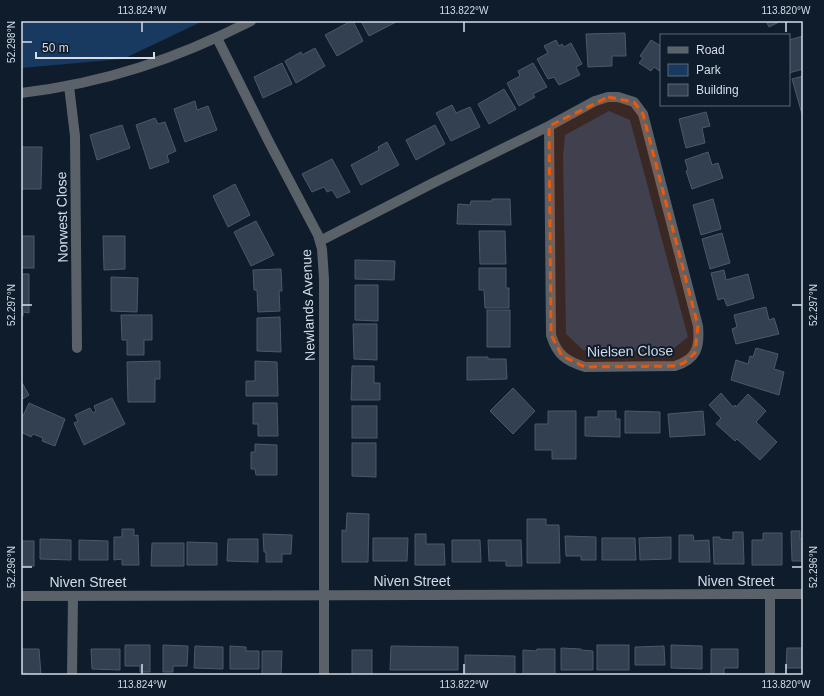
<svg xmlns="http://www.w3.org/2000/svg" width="824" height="696" viewBox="0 0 824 696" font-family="Arial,sans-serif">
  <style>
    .green { fill: #183a61 }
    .building { fill: #324052; stroke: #4a596b }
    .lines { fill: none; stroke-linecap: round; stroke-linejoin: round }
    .minor { stroke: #5a6169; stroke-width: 10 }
    .tertiary { stroke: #5a6169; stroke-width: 10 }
    .marked { fill: #e8590c; fill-opacity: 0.2; stroke: #e8590c; stroke-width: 3; stroke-dasharray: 8 5; stroke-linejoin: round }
    .ticks { fill: none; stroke: #d3dce7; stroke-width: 1.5 }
    .labels { text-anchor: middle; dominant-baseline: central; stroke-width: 4; stroke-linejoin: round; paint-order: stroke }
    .street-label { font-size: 14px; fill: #d3dce7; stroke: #0f1c2b }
    .neatline { fill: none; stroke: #d3dce7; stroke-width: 1.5 }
    .ticks-label { font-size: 10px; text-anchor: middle; fill: #d3dce7 }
  </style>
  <rect width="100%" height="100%" fill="#0f1c2b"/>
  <g class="green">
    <polygon points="21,21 203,21 123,59 21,68"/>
    <polygon points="609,111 630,120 688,337 669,352 583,350 566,334 563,155 565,135"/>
  </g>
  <g class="building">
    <polygon points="351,21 353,21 363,41 337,56 325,35"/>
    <polygon points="361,21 398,21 369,36"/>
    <polygon points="766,21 781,21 769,27"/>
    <polygon points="625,33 626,56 612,56 612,66 588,67 586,34"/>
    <polygon points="803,36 803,69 789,73 789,40"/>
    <polygon points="556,40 559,46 562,44 564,47 571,43 582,64 576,67 580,75 559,85 554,77 548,79 537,59 548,53 544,46"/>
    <polygon points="651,40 661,46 661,72 654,67 651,71 639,63 643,58 640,56"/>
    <polygon points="315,48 325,66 296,83 285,61 301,52 302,55"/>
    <polygon points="282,63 292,84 263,98 254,77"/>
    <polygon points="533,63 547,87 533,94 535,97 519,106 507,83 520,76 518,71"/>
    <polygon points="803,76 803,114 802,114 792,79"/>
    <polygon points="504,89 516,109 489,124 478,104"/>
    <polygon points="195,101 197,110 208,106 217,130 185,142 174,109"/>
    <polygon points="452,105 456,113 470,107 480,127 451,141 436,113"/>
    <polygon points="706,112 710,126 702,128 705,143 686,148 679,119"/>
    <polygon points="155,118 158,124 165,122 176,151 167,155 169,162 150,169 136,125"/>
    <polygon points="122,125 130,148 97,160 90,135"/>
    <polygon points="435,125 445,144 416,160 406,140"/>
    <polygon points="387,142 399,165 361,185 351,165 379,150 378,147"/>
    <polygon points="22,147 42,147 41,189 22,189 21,170"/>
    <polygon points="708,152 712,165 718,163 723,178 692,189 686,171 688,170 685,160"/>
    <polygon points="332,159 350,192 337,198 332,190 327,192 324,187 312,192 302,174"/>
    <polygon points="235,184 250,215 228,227 213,196"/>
    <polygon points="492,199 510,199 511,225 457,224 458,204 470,205 471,201 492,201"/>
    <polygon points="713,199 721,229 701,235 693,205"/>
    <polygon points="256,221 274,255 251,266 234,232"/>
    <polygon points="479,231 505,231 506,264 480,264"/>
    <polygon points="722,233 730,263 710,269 702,239"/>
    <rect x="21" y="236" width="13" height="32"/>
    <polygon points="103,236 125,236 125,269 104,270"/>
    <polygon points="355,260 395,261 394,280 355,279"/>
    <polygon points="479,268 506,268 506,288 509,288 509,308 485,308 484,290 479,290"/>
    <polygon points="281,269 282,291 279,291 280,311 258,312 257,290 254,290 253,270"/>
    <polygon points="724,270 726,280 748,274 754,298 727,306 724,298 718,300 711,273"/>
    <polygon points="21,274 29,274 29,313 23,312 23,316 21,316"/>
    <polygon points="111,277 138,278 137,312 111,311"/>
    <polygon points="355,285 378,285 378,321 355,320"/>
    <polygon points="766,307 769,320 774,318 779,334 736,344 732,329 737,327 734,315"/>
    <rect x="487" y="310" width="23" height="37"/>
    <polygon points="121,315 152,315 152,340 144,340 144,355 127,355 127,340 122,340"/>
    <polygon points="280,317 281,352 257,351 257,318"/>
    <polygon points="353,324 377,324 377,360 354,359"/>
    <polygon points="756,348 778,354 774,369 784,372 779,395 731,380 736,360 748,364 750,356 753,357"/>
    <polygon points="467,357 488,357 488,359 506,359 507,379 467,380"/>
    <polygon points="160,361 160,379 155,379 155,402 128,402 127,362"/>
    <polygon points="255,361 277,362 278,396 246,396 246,381 255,381"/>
    <polygon points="352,366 374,366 374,383 380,383 380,400 351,400"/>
    <polygon points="21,381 29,395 21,400"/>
    <polygon points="513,388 535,411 513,434 490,411"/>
    <polygon points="721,393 733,407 735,405 736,407 748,394 766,411 756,422 777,442 760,460 737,439 735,441 716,424 721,418 709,405"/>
    <polygon points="112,398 125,424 84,445 74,423 78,421 75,415 90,408 93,413 96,411 94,406"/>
    <polygon points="29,403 65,419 55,446 42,441 43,438 33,434 31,437 21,432 21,420"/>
    <polygon points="253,403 277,403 278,436 258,436 258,424 253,424"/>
    <rect x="352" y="406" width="25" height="32"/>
    <polygon points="548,411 576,411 576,459 552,459 552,450 535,450 535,424 548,424"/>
    <polygon points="598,411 616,411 616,419 620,419 620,437 585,436 585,417 598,417"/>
    <polygon points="625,411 660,412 660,433 625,433"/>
    <polygon points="703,411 705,435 670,437 668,414"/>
    <polygon points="352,443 376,443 376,477 352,476"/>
    <polygon points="255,444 277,445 277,475 256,475 255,469 251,469 251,452 255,452"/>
    <polygon points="347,513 369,514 368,562 342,562 342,530 346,531"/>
    <polygon points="527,519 546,519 546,525 559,525 560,563 527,563"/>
    <polygon points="122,529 134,529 134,536 138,535 139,565 122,565 122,559 114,560 114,537 122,537"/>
    <polygon points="791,531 800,531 800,539 803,539 803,561 792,561"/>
    <polygon points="733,532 743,532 744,564 714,564 713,537 720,537 720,539 733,540"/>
    <polygon points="763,533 782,533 782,565 752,565 752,540 763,540"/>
    <polygon points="263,534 292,535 291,554 282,554 282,562 266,562 266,552 264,552"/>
    <polygon points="415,534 426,534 426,544 444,544 445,565 415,565"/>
    <polygon points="679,535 693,535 694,541 709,540 710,562 679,562"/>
    <polygon points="565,536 596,537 596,560 581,560 581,556 566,556"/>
    <polygon points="671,537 671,559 640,560 639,538"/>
    <polygon points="373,538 408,538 407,561 373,561"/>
    <polygon points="602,538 635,538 636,560 602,560"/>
    <polygon points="40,539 71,540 71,560 40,559"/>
    <polygon points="228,539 258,539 258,562 227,561"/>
    <polygon points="79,540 108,541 108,560 79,560"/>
    <polygon points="452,540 480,540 481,562 452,562"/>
    <polygon points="488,540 521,540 522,566 506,566 506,561 489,561"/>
    <rect x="21" y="541" width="13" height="25"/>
    <polygon points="187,542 217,543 217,565 187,565"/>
    <polygon points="152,543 184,543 184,566 151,566"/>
    <polygon points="125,645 150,645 150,672 140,672 140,666 125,666"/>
    <polygon points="163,645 188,646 187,666 173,666 173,672 163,672"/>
    <rect x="597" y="645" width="32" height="25"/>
    <polygon points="671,645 702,646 702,669 671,668"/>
    <polygon points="195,646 223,647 223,669 194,668"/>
    <polygon points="230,646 246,647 246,651 259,651 259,669 230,669"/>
    <polygon points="391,646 458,647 458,670 390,670"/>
    <polygon points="664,646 665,665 635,665 635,647"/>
    <polygon points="561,648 581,649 581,650 593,651 593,670 561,670"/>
    <polygon points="787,648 803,648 803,668 786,668"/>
    <polygon points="21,649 39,649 41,675 25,675 25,673 21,673"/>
    <polygon points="91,649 120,649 120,670 92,669"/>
    <polygon points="537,649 555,649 555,675 523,675 523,650 536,651"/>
    <polygon points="711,649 738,649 738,668 724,668 724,675 711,675"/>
    <rect x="352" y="650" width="20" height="25"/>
    <polygon points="262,651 282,651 281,675 262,675"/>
    <polygon points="465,655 515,656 515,675 465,675"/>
  </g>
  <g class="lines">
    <g class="minor">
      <polyline points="217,38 269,142 318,235 322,249 324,279 324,675"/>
      <polyline points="69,86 75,136 77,348"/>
      <path d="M320,241L433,183L549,126L595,101L608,97H618L634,102L643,114L698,326C700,347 697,359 675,366L585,367C566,361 557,355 551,335L549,126"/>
      <polyline points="72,675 73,596"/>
      <polyline points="770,675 770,595"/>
    </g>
    <g class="tertiary">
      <path d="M21,93C105,83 176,59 251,21"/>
      <polyline points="21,596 803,594"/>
    </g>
  </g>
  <path class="marked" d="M608,97L634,102L643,114L698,326L695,353L684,363L675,366L585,367L562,356L551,335L549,126Z"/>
  <path class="ticks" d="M142,22V32M464,22V32M786,22V32M22,42H32M22,305H32M792,305H802M22,567H32M792,567H802M142,664V674M464,664V674M786,664V674"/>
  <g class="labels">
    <g class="street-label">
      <text transform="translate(62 217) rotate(-91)">Norwest Close</text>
      <text transform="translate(308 305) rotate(-92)">Newlands Avenue</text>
      <text transform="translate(630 351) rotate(-1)">Nielsen Close</text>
      <text x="412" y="581">Niven Street</text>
      <text x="736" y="581">Niven Street</text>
      <text x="88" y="582">Niven Street</text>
    </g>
  </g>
  <rect width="824" height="696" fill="none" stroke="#0f1c2b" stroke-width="44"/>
  <rect x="660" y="34" width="130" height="72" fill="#0f1c2b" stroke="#5d6976"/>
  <rect x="668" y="47" width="20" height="6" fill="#5a6169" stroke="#5d6976"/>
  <text x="696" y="54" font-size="12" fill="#d3dce7">Road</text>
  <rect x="668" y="64" width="20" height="12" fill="#183a61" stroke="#5d6976"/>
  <text x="696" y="74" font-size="12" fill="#d3dce7">Park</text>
  <rect x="668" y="84" width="20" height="12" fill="#324052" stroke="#5d6976"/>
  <text x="696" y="94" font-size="12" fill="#d3dce7">Building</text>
  <path d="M36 52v6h118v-6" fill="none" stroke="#d3dce7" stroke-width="2"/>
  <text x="42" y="52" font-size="12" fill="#d3dce7" stroke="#0f1c2b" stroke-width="3" paint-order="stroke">50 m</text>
  <rect x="22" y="22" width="780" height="652" class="neatline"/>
  <g class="ticks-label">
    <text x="142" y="14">113.824°W</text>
    <text x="464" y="14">113.822°W</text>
    <text x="786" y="14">113.820°W</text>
    <text transform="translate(11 42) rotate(-90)" y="4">52.298°N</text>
    <text transform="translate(11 305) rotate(-90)" y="4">52.297°N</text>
    <text transform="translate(813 305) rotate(-90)" y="4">52.297°N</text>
    <text transform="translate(11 567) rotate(-90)" y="4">52.296°N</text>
    <text transform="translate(813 567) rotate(-90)" y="4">52.296°N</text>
    <text x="142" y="688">113.824°W</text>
    <text x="464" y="688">113.822°W</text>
    <text x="786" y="688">113.820°W</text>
  </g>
</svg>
